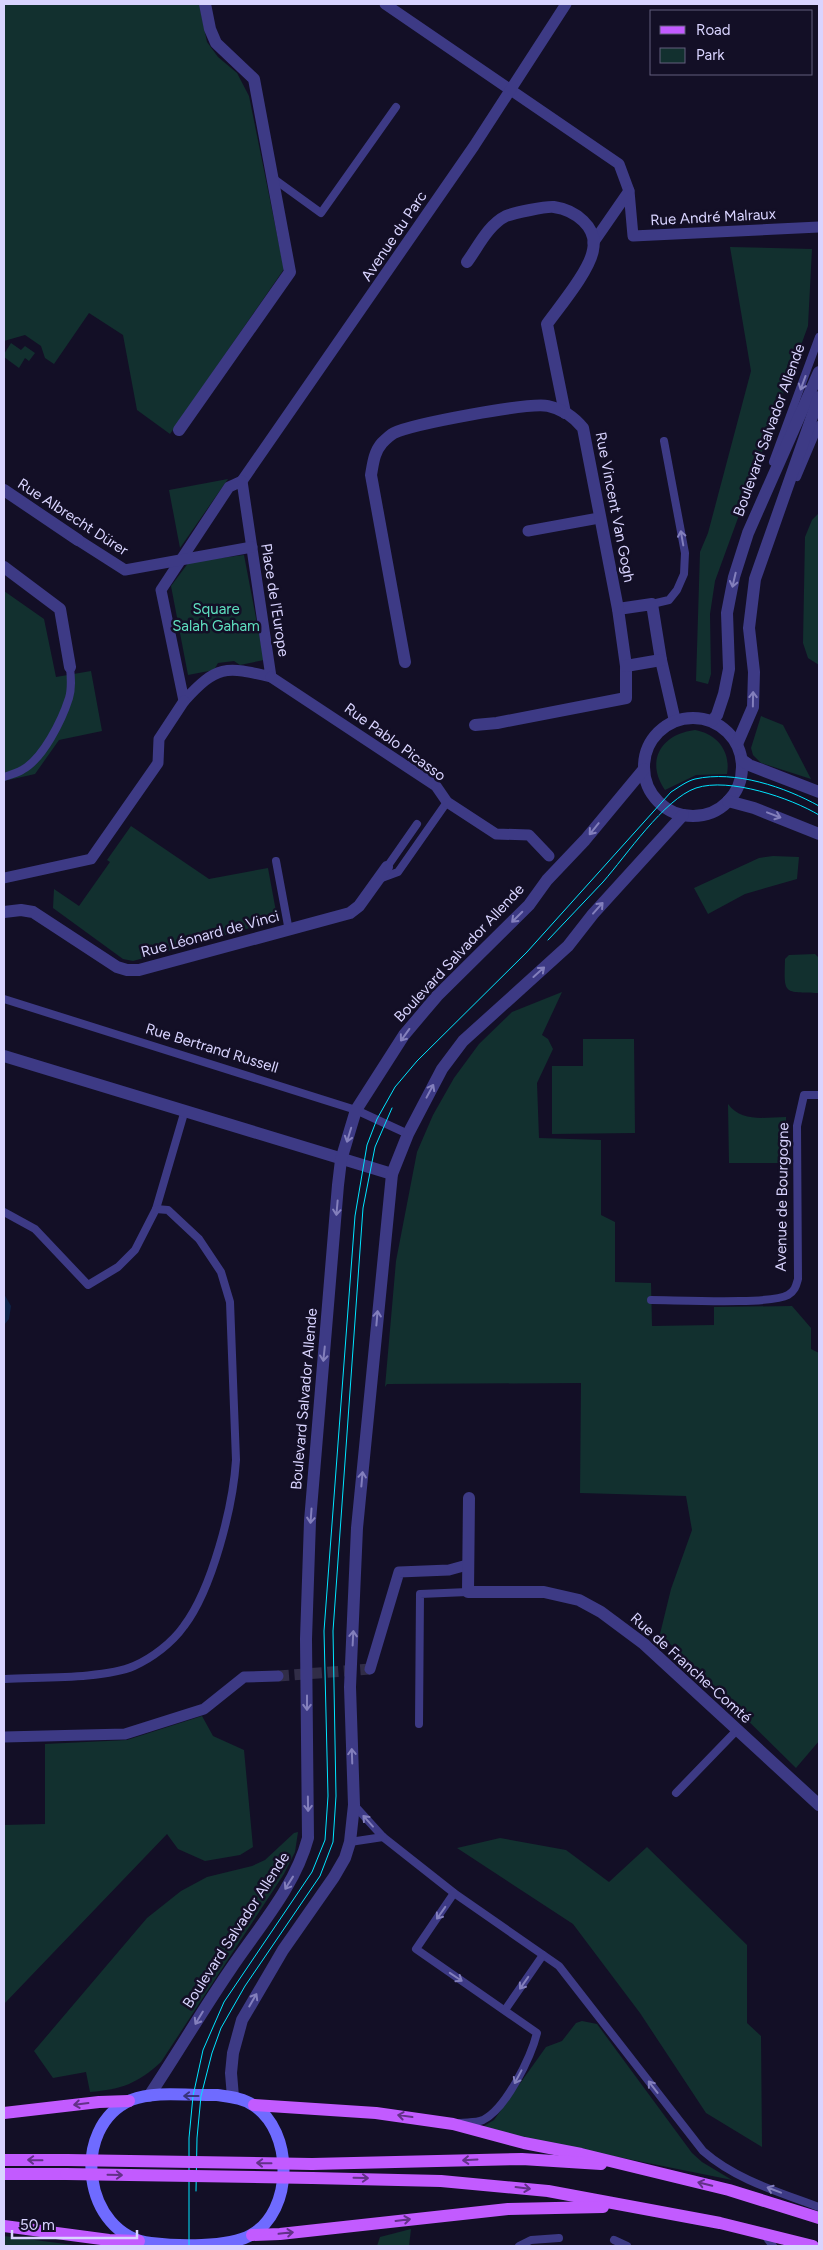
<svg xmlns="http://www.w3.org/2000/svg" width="823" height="2250" viewBox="0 0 823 2250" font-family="Figtree,sans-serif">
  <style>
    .green { fill: #12302f }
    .water { fill: #0c2248 }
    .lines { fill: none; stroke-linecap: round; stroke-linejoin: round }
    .pedestrian-tunnel { stroke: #312d47; stroke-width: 11; stroke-dasharray: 11 5.5; stroke-linecap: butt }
    .service { stroke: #3d3a85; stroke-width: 8 }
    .pedestrian { stroke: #3d3a85; stroke-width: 11 }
    .minor { stroke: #3d3a85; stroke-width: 12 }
    .tertiary { stroke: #3d3a85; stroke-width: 12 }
    .secondary { stroke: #6f6bff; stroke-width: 12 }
    .primary { stroke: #c25bff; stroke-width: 12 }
    .tram { stroke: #00e5ff; stroke-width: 1 }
    .primary-bridge { stroke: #c25bff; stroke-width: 12 }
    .oneway { stroke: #837fbc }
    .oneway2 { stroke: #38347d }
    .oneway3 { stroke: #623188 }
    .labels { text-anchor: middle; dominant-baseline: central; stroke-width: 5; stroke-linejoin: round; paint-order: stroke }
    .street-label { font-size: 15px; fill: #d9d4ff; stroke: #130f26 }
    .park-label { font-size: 15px; fill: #5fe0c0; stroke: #130f26 }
  </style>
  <rect width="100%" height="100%" fill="#130f26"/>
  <g class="green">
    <polygon points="4,4 199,4 207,42 218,57 237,73 249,96 284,269 170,434 137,410 123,335 89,313 54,364 45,358 41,346 25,335 4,341"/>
    <polygon points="730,247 812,249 808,326 715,581 710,614 711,674 708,684 696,681 700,552 708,533 751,371"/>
    <polygon points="11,343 21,350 25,346 35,353 29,361 25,358 19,368 4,357 4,354"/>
    <polygon points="228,479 180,548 169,490"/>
    <polygon points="819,513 819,665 808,658 803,643 805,537 812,520"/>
    <polygon points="244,555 264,660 240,665 234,661 218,663 214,670 188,675 171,586 189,562"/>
    <polygon points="4,591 44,619 56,677 91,671 102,731 59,740 35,774 4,781"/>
    <polygon points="761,716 783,725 811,779 761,763 753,755 751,748"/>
    <path d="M695,730C717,734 731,751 727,774L696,775L665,790C645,761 661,734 695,730Z"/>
    <polygon points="131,826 209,879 268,868 277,917 271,922 133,961 123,959 53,908 54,889 79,906 110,862 107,860"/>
    <polygon points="773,856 799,857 797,879 745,894 708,914 694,888 759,858"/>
    <path d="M815,954L819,958V993C783,992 784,995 785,959L789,955Z"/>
    <polygon points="562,992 542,1035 548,1039 553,1049 537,1083 539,1138 601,1140 601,1215 615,1222 615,1282 651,1283 652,1326 714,1325 714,1307 792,1306 811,1328 811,1349 819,1353 819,1741 796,1768 660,1634 671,1589 692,1530 686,1496 580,1493 581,1383 387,1384 385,1387 396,1261 417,1152 433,1115 454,1078 479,1044 512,1012"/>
    <polygon points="583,1039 634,1039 635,1133 552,1134 552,1066 583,1066"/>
    <path d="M728,1104C742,1123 765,1117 786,1117L787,1163H729Z"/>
    <polygon points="202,1716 213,1736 244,1750 253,1847 240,1855 205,1861 178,1849 167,1834 4,2004 4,1825 45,1824 45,1744 127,1740"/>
    <path d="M298,1832L295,1852L284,1874L161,2062C137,2084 122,2089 90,2092L86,2072L53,2078L34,2051L147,1918L181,1891L207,1877L252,1866L265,1860L294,1833Z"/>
    <polygon points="500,1838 566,1850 609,1882 647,1847 747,1945 747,2023 761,2036 762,2147 706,2113 640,2013 573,1924 457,1848"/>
    <polygon points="582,2021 597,2024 692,2153 702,2162 732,2180 479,2129 494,2120 546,2047 562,2041 576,2023"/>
    <polygon points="411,2229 409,2246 377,2246 380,2237"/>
    <polygon points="4,2236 81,2246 4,2246"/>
  </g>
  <polygon class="water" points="4,1294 11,1306 9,1319 4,1325"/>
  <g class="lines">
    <polyline class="pedestrian-tunnel" points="278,1676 370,1669"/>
    <g class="service">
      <polyline points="274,179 321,213 396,107"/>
      <polyline points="773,462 819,337"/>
      <polyline points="797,477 819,425"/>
      <polyline points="652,604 669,600 677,590 684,574 685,553 664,441"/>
      <path d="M4,777C10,775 17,773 22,770C43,759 62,720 69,698C72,688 71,678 70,667"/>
      <polyline points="276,861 289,931"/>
      <polyline points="387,867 417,824"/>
      <polyline points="379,879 398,872 447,802"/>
      <polyline points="4,999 356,1110 408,1134"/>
      <polyline points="156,1209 185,1110"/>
      <path d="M4,1212L35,1229L88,1285L118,1267L135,1250L156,1209L168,1210L199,1239L221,1272L230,1302L236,1460C233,1507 212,1589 184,1626C172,1643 152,1658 134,1666C104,1679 39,1677 5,1679"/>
      <path d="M651,1300C677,1300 770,1305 788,1295C795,1291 796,1286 798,1279L797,1126L804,1095H819"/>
      <polyline points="419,1724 420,1594 468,1592"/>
      <polyline points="676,1793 737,1730"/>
      <path d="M354,1805L383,1837L454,1893L559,1966L703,2151C736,2180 779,2192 819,2207"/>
      <polyline points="350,1842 383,1837"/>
      <path d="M454,1893L416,1949L537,2033C531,2057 506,2109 483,2120C476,2123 467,2122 460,2123"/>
      <polyline points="505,2010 543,1955"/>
      <polyline points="764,2234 773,2246"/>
      <polyline points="614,2240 627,2246"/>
      <polyline points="519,2246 531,2240 559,2238"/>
    </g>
    <g class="pedestrian">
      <polyline points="385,4 619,164 629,191 633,236 819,227"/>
      <polyline points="593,243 629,191"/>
      <polyline points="242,481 474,146 566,4"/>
      <path d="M242,481L271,677C225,666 217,665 184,701L161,590L229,487Z"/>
      <polyline points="528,531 599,518"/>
      <polyline points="78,540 125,570 252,547"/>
      <polyline points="271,677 436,786 447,802 496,834 529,835 549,856"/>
      <polyline points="4,878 91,859 158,763 159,739 184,701"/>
      <polyline points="370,1669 399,1572 449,1570 467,1565"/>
      <polyline points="4,1737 125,1734 204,1709 244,1677 278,1676"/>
    </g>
    <g class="minor">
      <path d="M467,262C478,247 488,225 506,216C514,213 546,206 554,207C575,210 598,227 593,250C590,270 560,306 547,324L565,413"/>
      <polyline points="179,430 290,272 254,79 216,43 210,29 205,4"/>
      <polyline points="4,490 78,540"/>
      <polyline points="4,567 60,609 70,667"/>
      <polyline points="618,609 652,604 661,660 675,721"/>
      <path d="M405,662L371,475C373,464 374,452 382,443C385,440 390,435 394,433C413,424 529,402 548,406C562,409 574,417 583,428L618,609L626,666V698L497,723L475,725"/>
      <polyline points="626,666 661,660"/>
      <polyline points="4,912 21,910 33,912 117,967 127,970 139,970 350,913 359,906 387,867"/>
      <polyline points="4,1056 392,1174"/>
      <polyline points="469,1498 468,1592 544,1592 579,1600 601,1612 644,1644 819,1805"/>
    </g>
    <g class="tertiary">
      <circle cx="693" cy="767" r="49"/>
      <polyline points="712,721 717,715 724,694 729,669 727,613 734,577 748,533 819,372"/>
      <polyline points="737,744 753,707 754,672 749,628 755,579 819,397"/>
      <polyline points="742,760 749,765 819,792"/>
      <polyline points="728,801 754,808 819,834"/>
      <path d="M149,2096C177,2054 202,2011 230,1970C258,1928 295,1887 308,1838L306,1639L310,1521L338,1185L341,1160L356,1110L404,1035L437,996L529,905L547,880L585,840L644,769"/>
      <polyline points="233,2097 231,2073 233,2053 242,2020 283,1950 334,1877 345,1858 350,1842 354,1805 350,1687 357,1528 392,1174 408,1134 442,1069 463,1041 568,946 593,914 683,815"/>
    </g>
    <path class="secondary" d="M217,2095C230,2097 243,2098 253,2105C294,2131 294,2211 251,2235C228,2248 176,2246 151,2243C83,2235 69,2127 131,2100C156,2090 190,2096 217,2095Z"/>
    <g class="primary">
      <polyline points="254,2105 376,2113 453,2124 524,2143 581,2154 729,2190 819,2218"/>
      <polyline points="4,2113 99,2102 129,2101"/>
      <polyline points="4,2160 67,2160"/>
      <polyline points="312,2164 522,2159 601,2164"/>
      <polyline points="4,2174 66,2174"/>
      <polyline points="312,2178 441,2181 548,2191 720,2223 813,2246"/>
      <polyline points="4,2226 109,2240 139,2241"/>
      <polyline points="252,2235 280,2234 508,2209 603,2207"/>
    </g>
    <g class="tram">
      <path d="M548,940C566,921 585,901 603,882C626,856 664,799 696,788C729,777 791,798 819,815"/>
      <polyline points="196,2191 197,2138 201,2096 212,2053 221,2028 245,1986 320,1876 333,1842 336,1796 333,1631 363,1208 375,1147 392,1108"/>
      <path d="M189,2246V2138L193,2096L203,2050L224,2002L312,1872L325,1840L328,1796L324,1631L355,1216L367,1145L377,1119L395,1087L417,1061L527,952L671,792C679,787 687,781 695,779C735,770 785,787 819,806"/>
    </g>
    <g class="primary-bridge">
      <polyline points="67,2160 312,2164"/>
      <polyline points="66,2174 312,2178"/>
    </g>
  </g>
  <defs><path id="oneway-shaft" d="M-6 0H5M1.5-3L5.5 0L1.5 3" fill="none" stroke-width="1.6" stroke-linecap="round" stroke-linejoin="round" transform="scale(1.25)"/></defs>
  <g class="oneway">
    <use href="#oneway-shaft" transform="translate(803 383) rotate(110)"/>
    <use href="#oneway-shaft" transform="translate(682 538) rotate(-100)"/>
    <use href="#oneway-shaft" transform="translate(734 580) rotate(103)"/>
    <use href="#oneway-shaft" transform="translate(753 699) rotate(-89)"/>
    <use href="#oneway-shaft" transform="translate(774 815) rotate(21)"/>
    <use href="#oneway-shaft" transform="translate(594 829) rotate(129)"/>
    <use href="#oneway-shaft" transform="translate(598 908) rotate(-48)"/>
    <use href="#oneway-shaft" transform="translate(517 917) rotate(135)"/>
    <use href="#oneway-shaft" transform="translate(539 972) rotate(-42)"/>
    <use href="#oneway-shaft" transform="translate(405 1035) rotate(126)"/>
    <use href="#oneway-shaft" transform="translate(430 1091) rotate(-62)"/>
    <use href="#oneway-shaft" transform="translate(349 1135) rotate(107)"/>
    <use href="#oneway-shaft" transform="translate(337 1208) rotate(95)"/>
    <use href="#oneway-shaft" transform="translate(377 1318) rotate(-85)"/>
    <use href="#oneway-shaft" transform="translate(324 1354) rotate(96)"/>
    <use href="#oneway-shaft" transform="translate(362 1479) rotate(-85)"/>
    <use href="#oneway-shaft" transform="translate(311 1516) rotate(94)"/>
    <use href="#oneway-shaft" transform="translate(353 1638) rotate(-87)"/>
    <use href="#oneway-shaft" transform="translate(307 1703) rotate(90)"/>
    <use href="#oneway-shaft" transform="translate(352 1756) rotate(-92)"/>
    <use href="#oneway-shaft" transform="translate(308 1804) rotate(89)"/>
    <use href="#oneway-shaft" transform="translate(368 1821) rotate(-132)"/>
    <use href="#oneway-shaft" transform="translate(289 1883) rotate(122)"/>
    <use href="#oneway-shaft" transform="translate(441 1913) rotate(125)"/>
    <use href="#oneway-shaft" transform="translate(456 1977) rotate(34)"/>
    <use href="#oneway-shaft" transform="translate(524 1983) rotate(125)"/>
    <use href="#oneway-shaft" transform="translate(253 2000) rotate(-60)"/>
    <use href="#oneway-shaft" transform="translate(199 2018) rotate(121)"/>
    <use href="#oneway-shaft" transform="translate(518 2077) rotate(118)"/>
    <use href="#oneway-shaft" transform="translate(653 2087) rotate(-128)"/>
    <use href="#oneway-shaft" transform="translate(774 2190) rotate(-159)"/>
  </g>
  <use class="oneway2" href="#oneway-shaft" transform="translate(191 2096) rotate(-180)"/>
  <g class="oneway3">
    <use href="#oneway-shaft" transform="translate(81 2104) rotate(173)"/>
    <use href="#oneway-shaft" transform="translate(405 2116) rotate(-172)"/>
    <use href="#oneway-shaft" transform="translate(35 2160) rotate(-179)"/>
    <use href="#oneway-shaft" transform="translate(470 2160) rotate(177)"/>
    <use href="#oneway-shaft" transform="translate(264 2163) rotate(-179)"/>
    <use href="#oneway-shaft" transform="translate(115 2175) rotate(1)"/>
    <use href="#oneway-shaft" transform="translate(361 2178) rotate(1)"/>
    <use href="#oneway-shaft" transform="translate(705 2184) rotate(-166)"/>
    <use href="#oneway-shaft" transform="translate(523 2188) rotate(7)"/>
    <use href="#oneway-shaft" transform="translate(403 2220) rotate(-7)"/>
    <use href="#oneway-shaft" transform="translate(286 2233) rotate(-6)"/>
  </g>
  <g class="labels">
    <g class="street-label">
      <text transform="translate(713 217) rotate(-3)">Rue André Malraux</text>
      <text transform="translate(394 236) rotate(-56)">Avenue du Parc</text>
      <text transform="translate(769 430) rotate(-70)">Boulevard Salvador Allende</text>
      <text transform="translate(615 507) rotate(79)">Rue Vincent Van Gogh</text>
      <text transform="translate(73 517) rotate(33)">Rue Albrecht Dürer</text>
      <text transform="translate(275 600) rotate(81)">Place de l'Europe</text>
      <text transform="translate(395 742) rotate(36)">Rue Pablo Picasso</text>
      <text transform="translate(210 934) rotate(-15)">Rue Léonard de Vinci</text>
      <text transform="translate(459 953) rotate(-47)">Boulevard Salvador Allende</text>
      <text transform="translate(212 1048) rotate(17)">Rue Bertrand Russell</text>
      <text transform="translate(782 1197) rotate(-89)">Avenue de Bourgogne</text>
      <text transform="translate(304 1399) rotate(-85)">Boulevard Salvador Allende</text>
      <text transform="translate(691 1668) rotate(42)">Rue de Franche-Comté</text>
      <text transform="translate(236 1930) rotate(-57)">Boulevard Salvador Allende</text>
    </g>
    <g class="park-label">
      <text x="216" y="609">Square<tspan x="216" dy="17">Salah Gaham</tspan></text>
    </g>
  </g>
  <rect width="823" height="2250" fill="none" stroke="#d9d4ff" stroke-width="10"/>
  <rect x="650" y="10" width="162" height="65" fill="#130f26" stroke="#625e7d"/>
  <rect x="660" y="26" width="25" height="8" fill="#c25bff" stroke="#625e7d"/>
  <text x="696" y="35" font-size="15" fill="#d9d4ff">Road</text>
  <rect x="660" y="48" width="25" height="15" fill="#12302f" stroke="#625e7d"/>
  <text x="696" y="60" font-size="15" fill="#d9d4ff">Park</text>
  <path d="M12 2230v8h125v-8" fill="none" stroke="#d9d4ff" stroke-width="2.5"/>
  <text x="20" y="2230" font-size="15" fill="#d9d4ff" stroke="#130f26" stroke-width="4" paint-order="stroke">50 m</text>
</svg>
